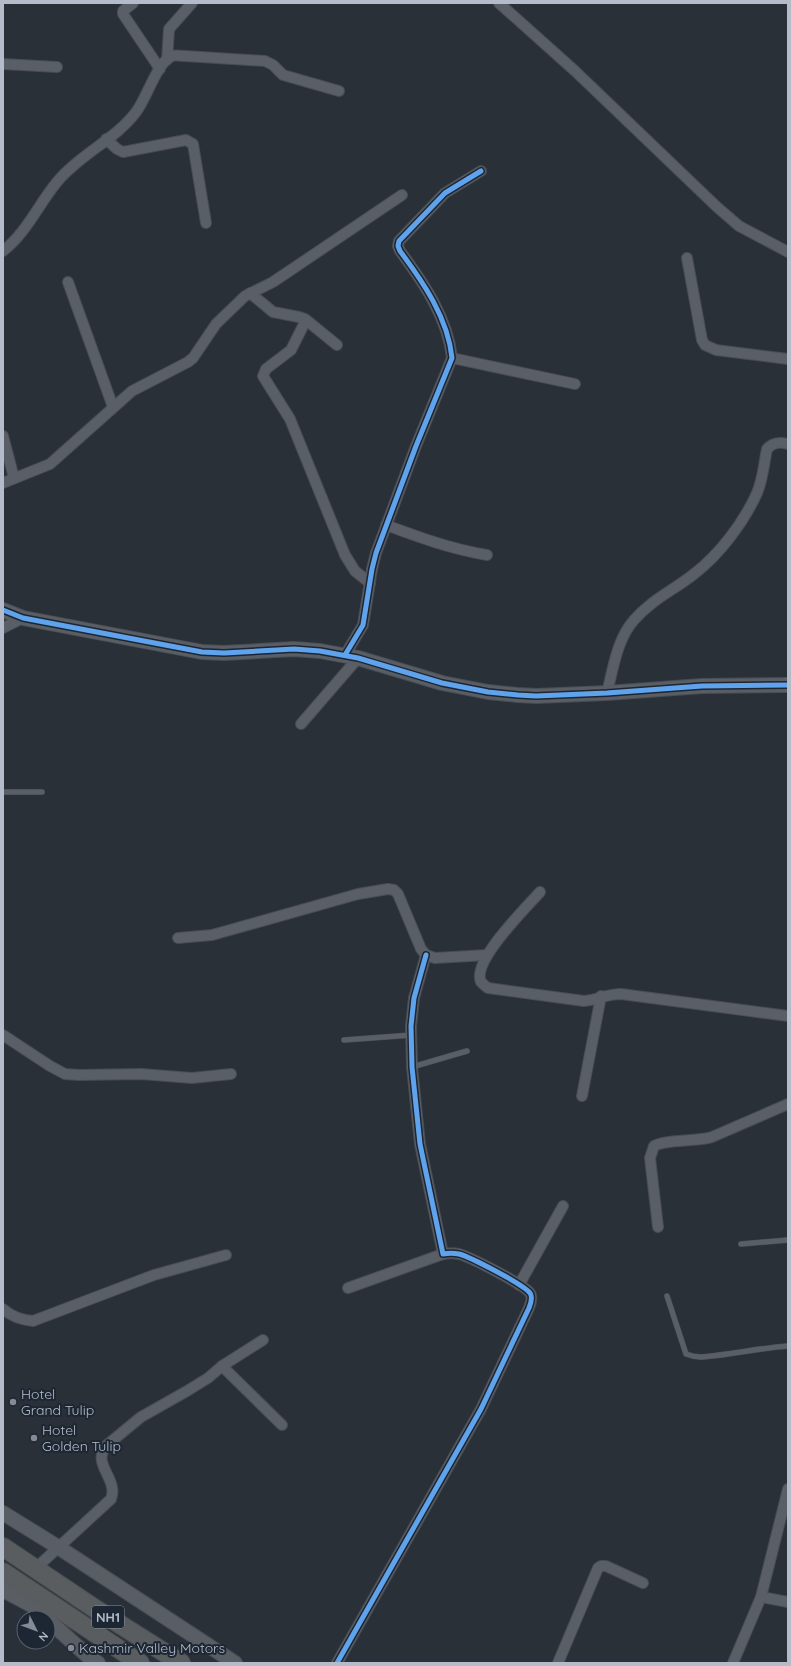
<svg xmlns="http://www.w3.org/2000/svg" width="791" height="1666" viewBox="0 0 791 1666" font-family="Quicksand,sans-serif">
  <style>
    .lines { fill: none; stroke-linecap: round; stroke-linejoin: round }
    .lane-casing { stroke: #484c53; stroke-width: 6 }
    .street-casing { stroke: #484c53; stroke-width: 12 }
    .secondary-casing { stroke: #484c53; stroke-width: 16 }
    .highway-casing { stroke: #474c53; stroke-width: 20 }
    .lane { stroke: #5a5e66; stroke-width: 5 }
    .street { stroke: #5a5e66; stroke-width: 10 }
    .secondary { stroke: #595d64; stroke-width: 14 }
    .highway { stroke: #5a5d60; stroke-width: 18 }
    .cycleway-casing { stroke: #1d2633; stroke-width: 8 }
    .cycleway { stroke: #60a3ed; stroke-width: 5 }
    .poi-dot { fill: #848b96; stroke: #1d2633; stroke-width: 1.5 }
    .labels { text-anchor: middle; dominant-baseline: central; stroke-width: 4; stroke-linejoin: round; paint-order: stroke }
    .shield { fill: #1d2633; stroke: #878f9c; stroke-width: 1 }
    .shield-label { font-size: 13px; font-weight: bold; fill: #b4bcc9 }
    .poi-label { font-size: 14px; fill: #b4bcc9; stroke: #1d2633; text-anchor: start }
  </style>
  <rect width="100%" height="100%" fill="#2a3038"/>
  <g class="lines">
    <g class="lane-casing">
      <g id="lane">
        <polyline points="3,792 42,792"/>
        <polyline points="344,1040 412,1035"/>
        <polyline points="412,1067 467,1051"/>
        <polyline points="741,1244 788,1240"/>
        <path d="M667,1296L686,1354C691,1356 695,1357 701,1357C730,1355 759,1348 788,1346"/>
      </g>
    </g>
    <g class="street-casing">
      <g id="street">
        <polyline points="133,3 123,11 123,14 160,69"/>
        <polyline points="499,3 575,71 717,207 739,226 788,252"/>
        <polyline points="167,60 169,29 192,3"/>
        <polyline points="3,64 57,67"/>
        <polyline points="106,139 117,149 123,152 186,140 193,144 206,223"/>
        <path d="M3,251C27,232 38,205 57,182C79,155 116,139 136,112C147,98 157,62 172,56C176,55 181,56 185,56L265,61L273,65L283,75L339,91"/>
        <polyline points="687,258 702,340 705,345 716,350 788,359"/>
        <polyline points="68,282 113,407"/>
        <polyline points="250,293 273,312 299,317 305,319 337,345"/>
        <polyline points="306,320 291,350 266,369 263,376 290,419 345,555 355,571 370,583"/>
        <polyline points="452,358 575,384"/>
        <polyline points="3,436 14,478"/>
        <polyline points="3,483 50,464 132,391 188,362 193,358 216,324 245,296 273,282 402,195"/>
        <path d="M386,525C421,538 451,549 487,555"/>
        <polyline points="3,628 23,618"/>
        <path d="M345,655L363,625L372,569L376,553L416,446L452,358C448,318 423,282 400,251L398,246L399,241L445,193L481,171"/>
        <path d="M607,693C613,669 617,639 634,620C651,600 674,590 694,574C720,554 744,522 757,493C763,479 764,463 767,449C773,442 780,442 788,444"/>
        <polyline points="301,724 358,658"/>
        <path d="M540,892C527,907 471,961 481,982C483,984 485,986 488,988L584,1001C598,1000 606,994 621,994L788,1016"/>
        <polyline points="178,938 212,935 358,894 388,889 394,890 398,894 421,949 426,955 435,958 487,955"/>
        <polyline points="3,1035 50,1066 65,1074 79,1075 141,1074 192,1078 231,1074"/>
        <polyline points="582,1096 601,996"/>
        <path d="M658,1227L650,1158L654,1146C666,1139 696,1142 712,1137L788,1104"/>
        <polyline points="519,1285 563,1206"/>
        <polyline points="348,1288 443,1254"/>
        <path d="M3,1309C12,1317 21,1320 33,1321L154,1275L226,1255"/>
        <polyline points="222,1366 282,1425"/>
        <path d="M36,1568L111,1499C119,1478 90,1464 107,1445L141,1417L187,1391L208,1378L222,1366L263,1340"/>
        <polyline points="761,1597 788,1602"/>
        <path d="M337,1663L481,1409L529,1308C531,1303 533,1297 530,1293C523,1284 470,1257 459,1254C453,1253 449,1253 443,1254L420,1144L412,1067L411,1026L414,998L426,955"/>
        <polyline points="558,1663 598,1568 601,1566 606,1566 643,1583"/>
        <polyline points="733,1663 761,1597 788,1489"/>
      </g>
    </g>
    <g class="secondary-casing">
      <g id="secondary">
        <polyline points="3,610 23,618 202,652 224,653 294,649 320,651 358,658 442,683 488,692 518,695 536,696 607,693 702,686 788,685"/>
        <polyline points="3,1513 58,1547 235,1663"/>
        <polyline points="3,1590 33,1606 46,1618"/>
        <polyline points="48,1620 90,1658 98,1663"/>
      </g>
    </g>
    <g class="highway-casing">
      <g id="highway">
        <polyline points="3,1547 94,1608 181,1663"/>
        <polyline points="3,1572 140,1663"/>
      </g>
    </g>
    <use href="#lane" class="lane"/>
    <use href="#street" class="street"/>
    <use href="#secondary" class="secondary"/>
    <use href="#highway" class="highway"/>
    <g class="cycleway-casing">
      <g id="cycleway">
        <polyline points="3,610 23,618 202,652 224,653 294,649 320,651 358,658 442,683 488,692 518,695 536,696 607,693 702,686 788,685"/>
        <path d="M345,655L363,625L372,569L376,553L416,446L452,358C448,318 423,282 400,251L398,246L399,241L445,193L481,171"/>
        <path d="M337,1663L481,1409L529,1308C531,1303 533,1297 530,1293C523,1284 470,1257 459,1254C453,1253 449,1253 443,1254L420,1144L412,1067L411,1026L414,998L426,955"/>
      </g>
    </g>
    <use href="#cycleway" class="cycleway"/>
  </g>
  <g class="poi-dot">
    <circle cx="13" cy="1402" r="4"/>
    <circle cx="34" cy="1438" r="4"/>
    <circle cx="71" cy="1648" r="4"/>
  </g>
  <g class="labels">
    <rect class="shield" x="92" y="1606" width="32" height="22" rx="3"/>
    <g class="shield-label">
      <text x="108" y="1617">NH1</text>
    </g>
    <g class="poi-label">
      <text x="21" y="1394">Hotel<tspan x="21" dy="16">Grand Tulip</tspan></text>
      <text x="42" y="1430">Hotel<tspan x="42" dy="16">Golden Tulip</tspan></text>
      <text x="79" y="1648">Kashmir Valley Motors</text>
    </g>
  </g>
  <rect width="791" height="1666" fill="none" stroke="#b4bcc9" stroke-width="8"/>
  <g transform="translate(36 1630) rotate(132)"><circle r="19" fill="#1d2633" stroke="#59626f"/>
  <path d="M0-3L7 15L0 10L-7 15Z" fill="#848b96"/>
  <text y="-6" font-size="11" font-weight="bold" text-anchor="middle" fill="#b4bcc9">N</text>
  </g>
</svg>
